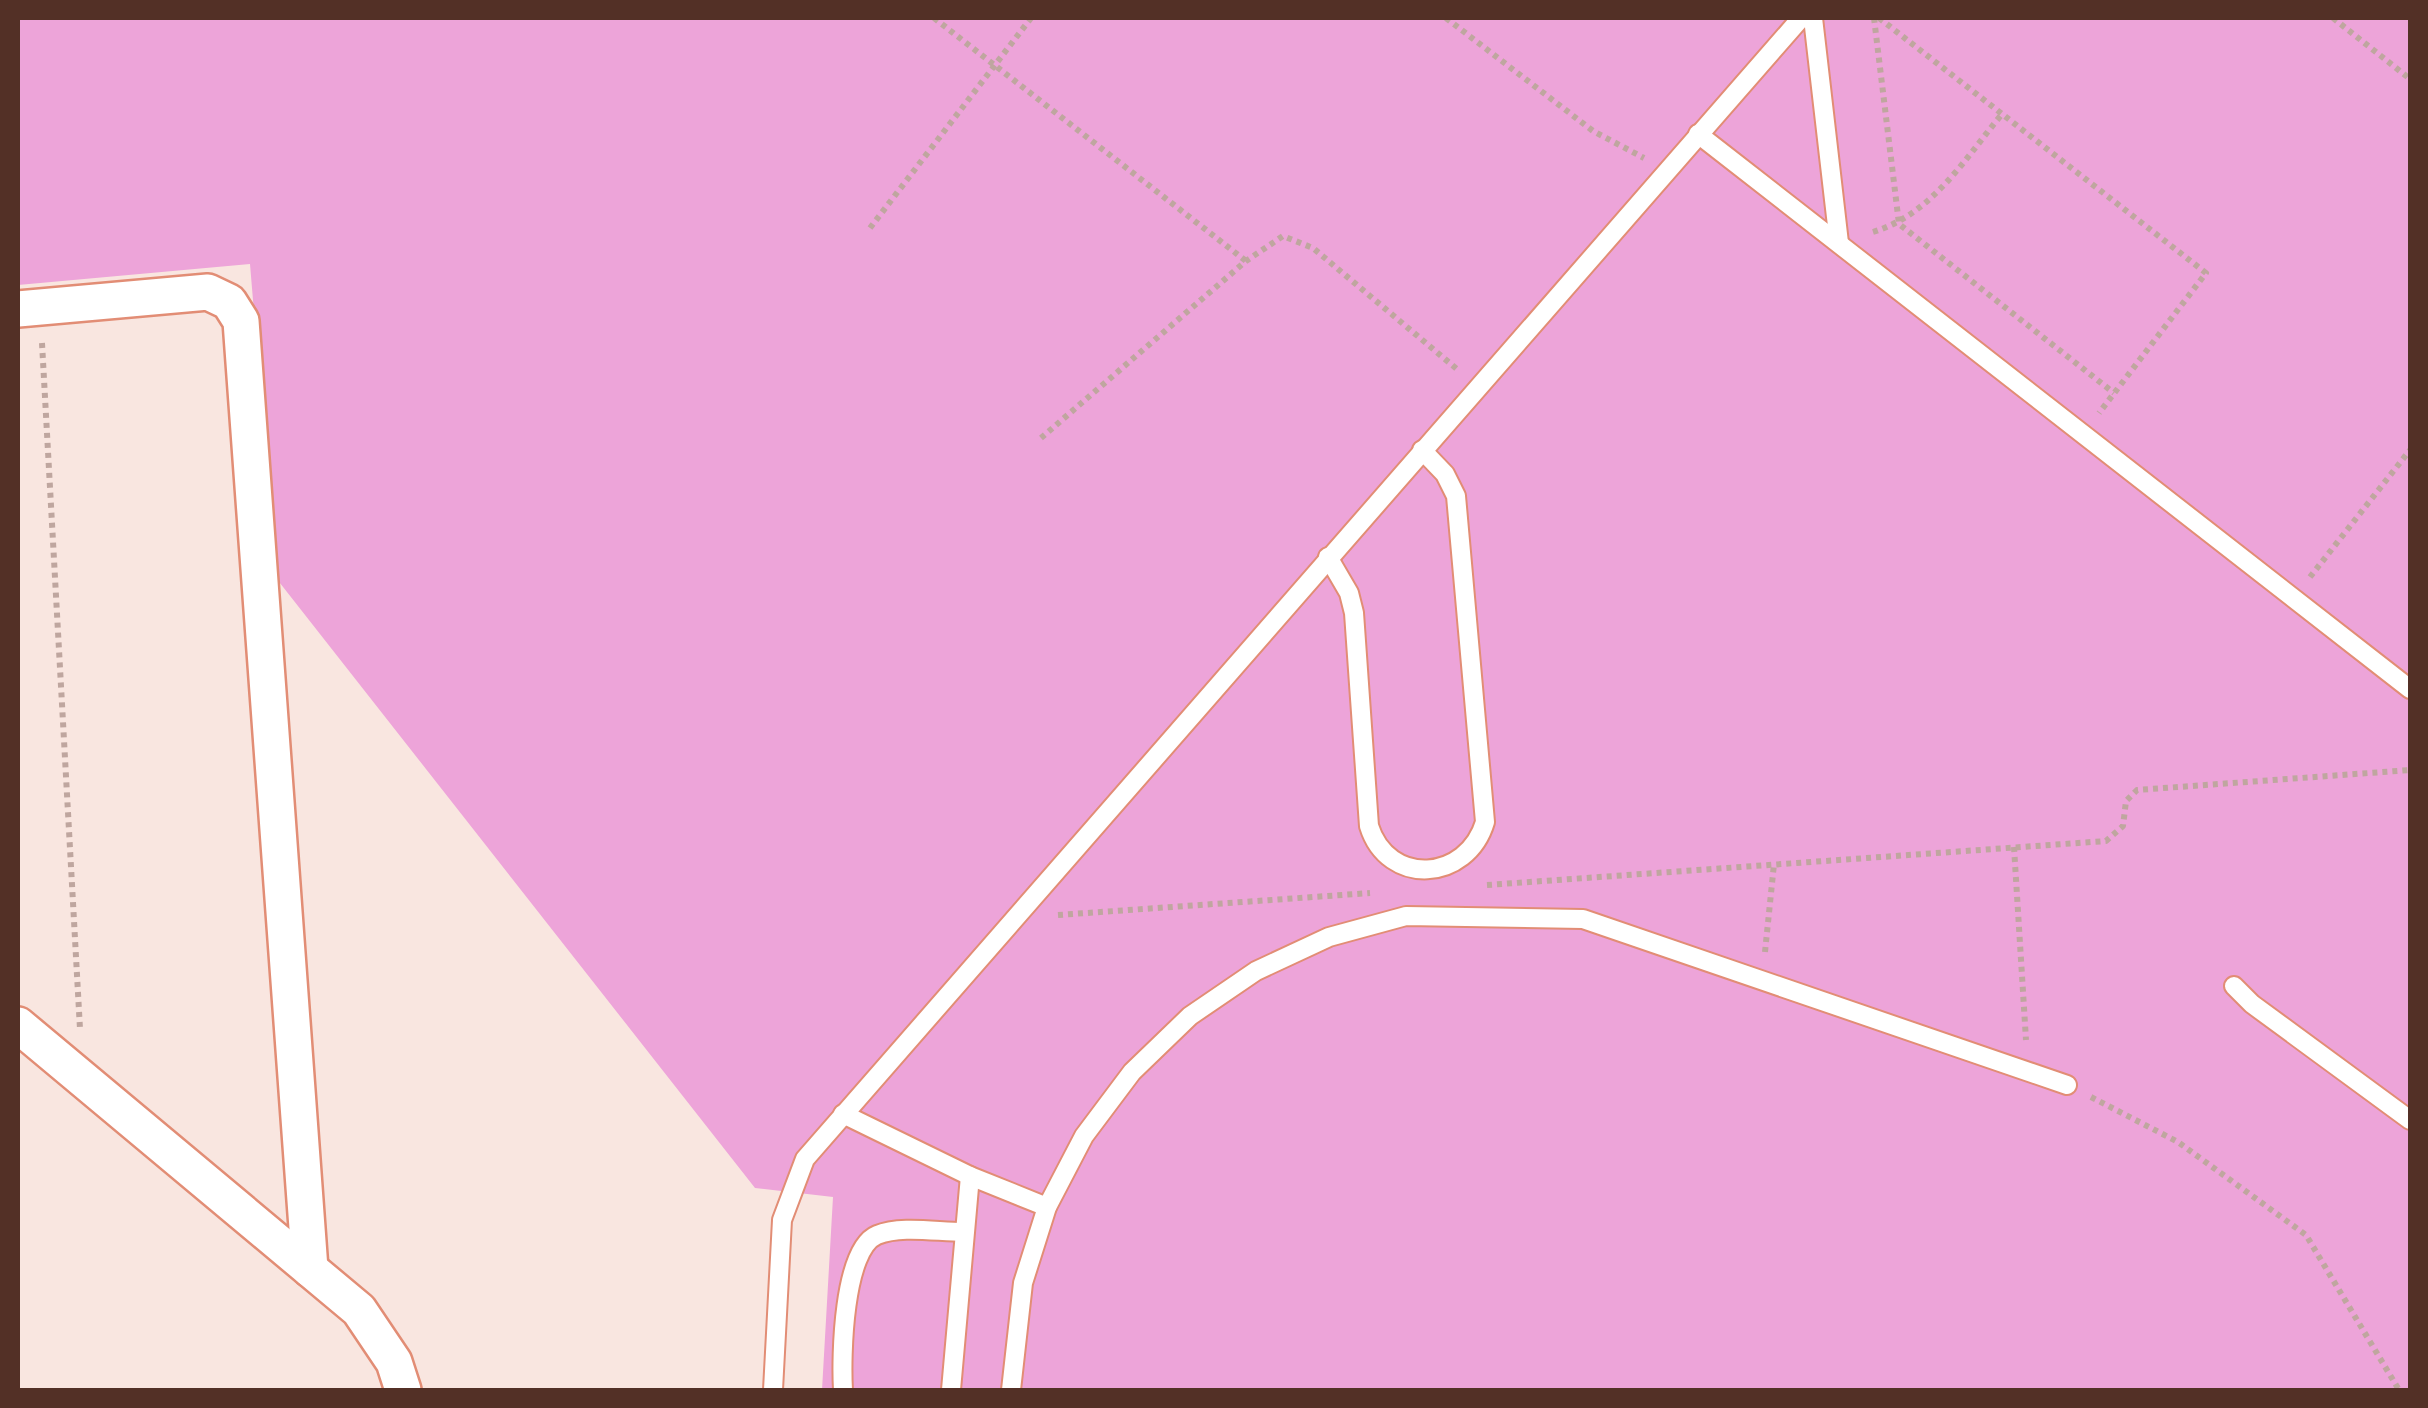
<svg xmlns="http://www.w3.org/2000/svg" width="2428" height="1408" viewBox="0 0 2428 1408" font-family="Overpass,sans-serif">
  <style>
    .green { fill: #eda4d9 }
    .lines { fill: none; stroke-linecap: round; stroke-linejoin: round }
    .service-casing { stroke: #e28d75; stroke-width: 22 }
    .minor-casing { stroke: #e28d75; stroke-width: 40 }
    .path { stroke: #bfa69f; stroke-width: 6; stroke-dasharray: 5 5; stroke-linecap: butt }
    .service { stroke: #fff; stroke-width: 18 }
    .minor { stroke: #fff; stroke-width: 35 }
  </style>
  <rect width="100%" height="100%" fill="#f9e6e0"/>
  <polygon class="green" points="18,18 2410,18 2410,1390 822,1390 833,1197 755,1188 276,578 250,264 18,285"/>
  <g class="lines">
    <g class="service-casing">
      <g id="service">
        <polyline points="1813,18 1839,243"/>
        <polyline points="1698,134 2410,689"/>
        <path d="M1328,557L1349,593L1354,613L1369,826C1388,887 1467,882 1485,822L1456,496L1445,474L1422,450"/>
        <polyline points="2234,986 2252,1004 2410,1120"/>
        <polyline points="843,1114 970,1176 1047,1207"/>
        <polyline points="773,1390 782,1220 805,1159 1801,18"/>
        <path d="M843,1390C841,1357 843,1249 877,1235C901,1225 937,1232 963,1232"/>
        <polyline points="951,1390 970,1176"/>
        <polyline points="1011,1390 1023,1283 1047,1207 1084,1136 1132,1072 1190,1016 1256,971 1329,937 1406,916 1583,919 2067,1085"/>
      </g>
    </g>
    <g class="minor-casing">
      <g id="minor">
        <polyline points="18,309 208,292 229,302 241,321 310,1269"/>
        <polyline points="18,1025 359,1310 394,1362 403,1390"/>
      </g>
    </g>
    <g class="path">
      <polyline points="934,18 1246,261"/>
      <polyline points="1446,18 1593,131 1644,158"/>
      <polyline points="1874,18 1899,224 2114,393"/>
      <polyline points="1879,18 2206,273 2099,413"/>
      <polyline points="2333,18 2410,79"/>
      <polyline points="870,228 1031,18"/>
      <path d="M1873,232C1932,214 1964,160 2002,114"/>
      <polyline points="42,343 80,1029"/>
      <polyline points="1041,438 1246,261 1283,236 1313,248 1458,370"/>
      <polyline points="2310,577 2410,450"/>
      <polyline points="2014,847 2026,1040"/>
      <polyline points="1487,885 2106,841 2123,826 2126,801 2137,790 2410,770"/>
      <polyline points="1058,915 1370,893"/>
      <polyline points="1765,952 1774,864"/>
      <polyline points="2091,1097 2178,1142 2306,1235 2399,1390"/>
    </g>
    <use href="#service" class="service"/>
    <use href="#minor" class="minor"/>
  </g>
  <rect width="2428" height="1408" fill="none" stroke="#533026" stroke-width="40"/>
</svg>
